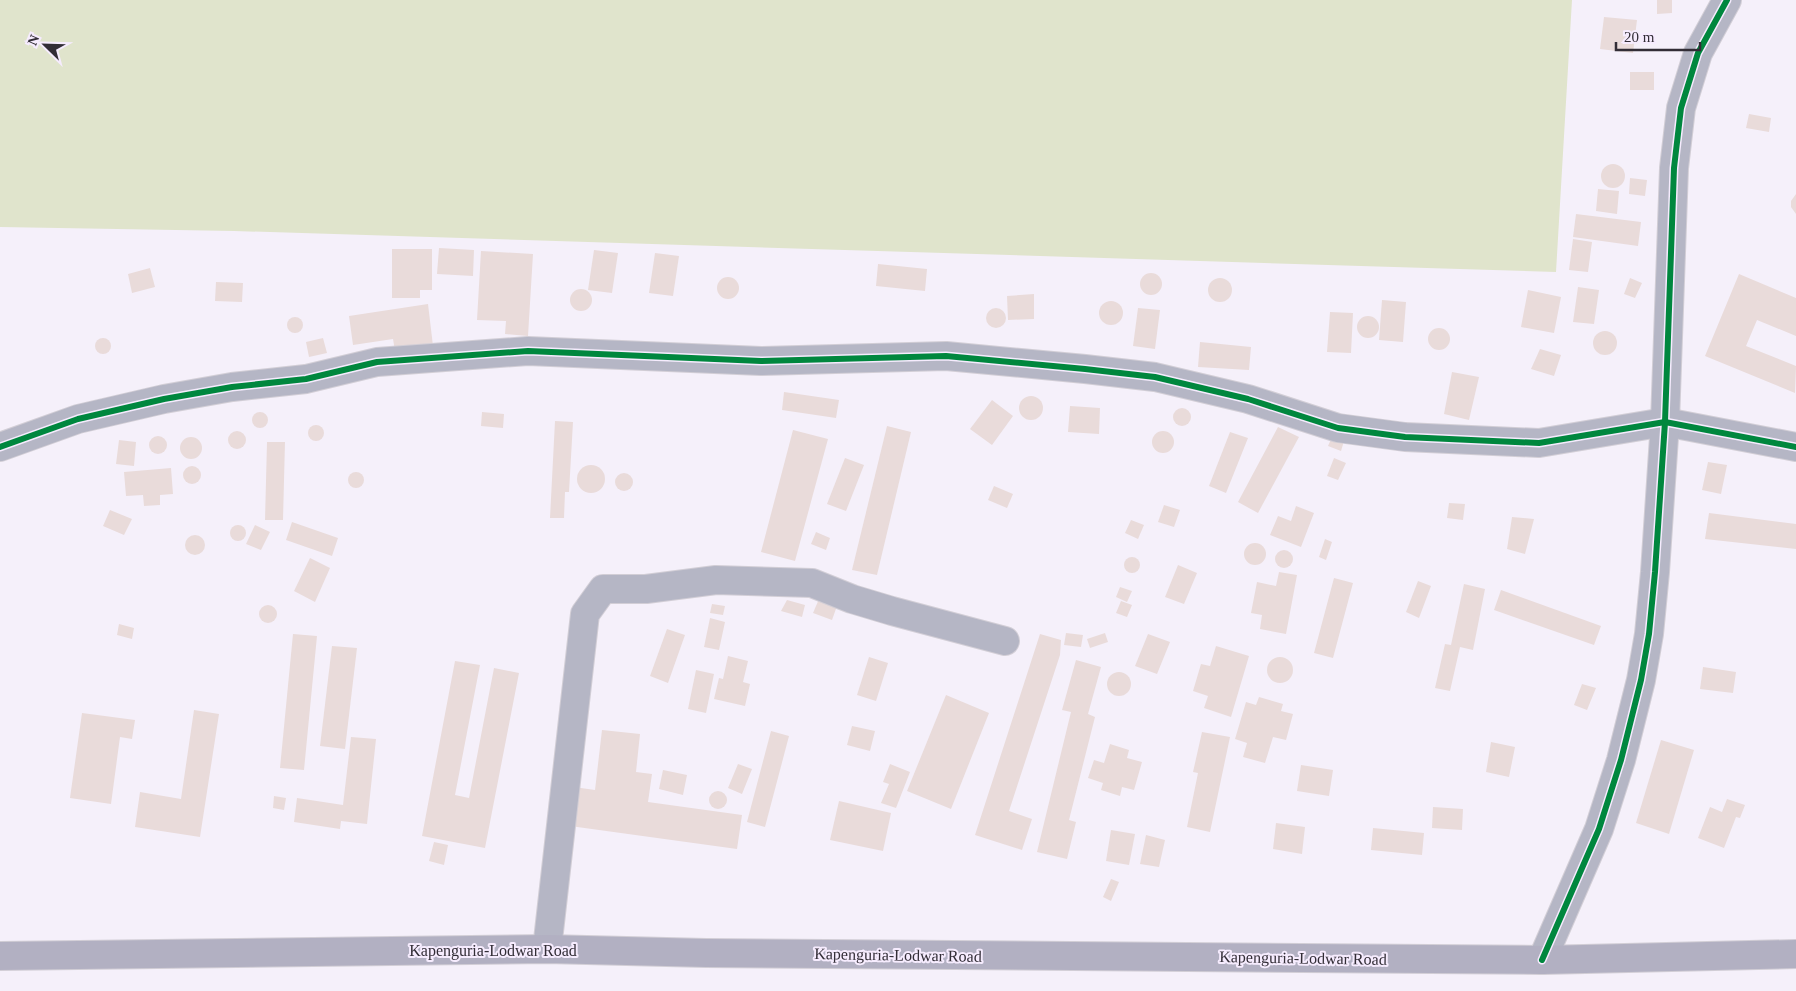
<svg xmlns="http://www.w3.org/2000/svg" width="1796" height="991" viewBox="0 0 1796 991" font-family="'Times New Roman',serif">
  <style>
    .green { fill: #e0e4cc }
    .building { fill: #e9dbda }
    .lines { fill: none; stroke-linecap: round; stroke-linejoin: round }
    .minor-casing { stroke: #d2ced6; stroke-width: 30 }
    .trunk-casing { stroke: #d2ced6; stroke-width: 30 }
    .minor { stroke: #b5b6c5; stroke-width: 28 }
    .trunk { stroke: #b2b0c2; stroke-width: 28 }
    .cycleway-casing { stroke: #f6ecfe; stroke-width: 9 }
    .cycleway { stroke: #00873e; stroke-width: 6 }
    .labels { text-anchor: middle; dominant-baseline: central; stroke-width: 4; stroke-linejoin: round; paint-order: stroke }
    .street-label { font-size: 16px; fill: #322d36; stroke: #f6ecfe }
  </style>
  <rect width="100%" height="100%" fill="#f5f0fa"/>
  <polygon class="green" points="0,0 1572,0 1556,272 234,231 0,227"/>
  <g class="building">
    <polygon points="1657,0 1672,0 1672,13 1657,14"/>
    <polygon points="1604,17 1637,20 1633,53 1600,49"/>
    <rect x="1630" y="72" width="24" height="18"/>
    <polygon points="1749,114 1771,118 1769,132 1746,128"/>
    <circle cx="1613" cy="176" r="12"/>
    <polygon points="1630,178 1647,180 1645,196 1629,194"/>
    <polygon points="1598,189 1619,191 1617,214 1596,211"/>
    <polygon points="1796,194 1796,214 1791,207 1791,201"/>
    <polygon points="1576,214 1641,222 1638,246 1573,237"/>
    <polygon points="1573,239 1592,242 1588,272 1569,270"/>
    <polygon points="439,248 474,250 473,276 437,274"/>
    <polygon points="392,249 432,249 432,290 420,290 420,298 392,298"/>
    <polygon points="594,250 618,253 612,293 588,290"/>
    <polygon points="481,251 533,254 528,336 505,334 506,321 477,320"/>
    <polygon points="655,253 679,256 673,296 649,293"/>
    <polygon points="878,264 927,269 925,291 876,286"/>
    <polygon points="150,268 155,287 132,293 128,274"/>
    <circle cx="1151" cy="284" r="11"/>
    <polygon points="1739,274 1796,298 1796,336 1757,320 1746,346 1796,366 1795,393 1705,356"/>
    <circle cx="728" cy="288" r="11"/>
    <circle cx="1220" cy="290" r="12"/>
    <polygon points="1630,278 1642,283 1635,298 1624,294"/>
    <polygon points="216,282 243,283 242,302 215,301"/>
    <polygon points="1578,287 1599,290 1594,324 1573,322"/>
    <circle cx="581" cy="300" r="11"/>
    <polygon points="1528,290 1561,297 1554,333 1521,327"/>
    <polygon points="1034,294 1034,319 1008,320 1007,296"/>
    <polygon points="1382,300 1406,302 1403,342 1379,340"/>
    <circle cx="1111" cy="313" r="12"/>
    <polygon points="428,304 433,346 395,351 393,339 353,345 349,316"/>
    <circle cx="996" cy="318" r="10"/>
    <polygon points="1138,308 1160,310 1155,349 1133,346"/>
    <polygon points="1330,312 1353,313 1351,353 1327,352"/>
    <circle cx="1368" cy="327" r="11"/>
    <circle cx="295" cy="325" r="8"/>
    <circle cx="1439" cy="339" r="11"/>
    <circle cx="1605" cy="343" r="12"/>
    <circle cx="103" cy="346" r="8"/>
    <polygon points="323,338 327,353 309,357 306,342"/>
    <polygon points="1200,342 1251,347 1249,370 1198,367"/>
    <polygon points="1540,349 1561,355 1554,376 1531,369"/>
    <polygon points="1452,372 1479,377 1469,420 1444,414"/>
    <polygon points="784,392 839,400 836,418 782,410"/>
    <circle cx="1031" cy="408" r="12"/>
    <polygon points="992,400 1013,416 992,445 970,429"/>
    <polygon points="1070,406 1100,408 1099,434 1068,432"/>
    <circle cx="1182" cy="417" r="9"/>
    <circle cx="260" cy="420" r="8"/>
    <polygon points="482,412 504,414 503,428 481,426"/>
    <polygon points="555,421 573,422 569,492 565,492 564,518 550,518"/>
    <circle cx="316" cy="433" r="8"/>
    <polygon points="887,426 911,432 877,575 852,570"/>
    <polygon points="1278,427 1299,437 1258,513 1238,502"/>
    <polygon points="793,430 828,439 795,561 761,552"/>
    <circle cx="1163" cy="442" r="11"/>
    <circle cx="237" cy="440" r="9"/>
    <polygon points="1230,432 1248,438 1226,493 1209,486"/>
    <circle cx="158" cy="445" r="9"/>
    <polygon points="1332,437 1344,441 1341,451 1328,446"/>
    <circle cx="191" cy="448" r="11"/>
    <polygon points="119,440 136,442 134,466 116,464"/>
    <polygon points="267,442 285,442 283,520 265,520"/>
    <polygon points="845,458 864,465 846,511 827,504"/>
    <polygon points="1334,458 1346,463 1338,480 1327,476"/>
    <polygon points="1708,462 1727,465 1721,494 1702,490"/>
    <circle cx="591" cy="479" r="14"/>
    <circle cx="192" cy="475" r="9"/>
    <polygon points="171,468 173,494 160,495 160,505 144,506 143,495 126,496 124,472"/>
    <circle cx="356" cy="480" r="8"/>
    <circle cx="624" cy="482" r="9"/>
    <polygon points="994,486 1013,494 1007,508 988,500"/>
    <polygon points="1449,503 1465,504 1463,520 1447,518"/>
    <polygon points="1164,505 1180,510 1174,527 1158,522"/>
    <polygon points="1296,506 1314,513 1301,547 1270,535 1278,516 1291,521"/>
    <polygon points="110,510 132,519 124,535 103,526"/>
    <polygon points="1709,513 1796,524 1796,549 1705,539"/>
    <polygon points="1512,517 1534,519 1525,554 1507,549"/>
    <polygon points="1131,520 1144,525 1138,539 1125,533"/>
    <polygon points="292,522 338,538 332,556 286,540"/>
    <circle cx="238" cy="533" r="8"/>
    <polygon points="255,525 270,532 261,550 246,544"/>
    <polygon points="816,532 830,538 826,550 811,544"/>
    <circle cx="195" cy="545" r="10"/>
    <polygon points="1325,539 1332,542 1326,560 1319,557"/>
    <circle cx="1255" cy="554" r="11"/>
    <circle cx="1284" cy="559" r="9"/>
    <circle cx="1132" cy="565" r="8"/>
    <polygon points="310,558 330,568 315,602 294,591"/>
    <polygon points="1178,565 1197,573 1184,604 1165,597"/>
    <polygon points="1279,572 1297,575 1286,634 1260,629 1262,615 1251,613 1257,582 1276,586"/>
    <polygon points="1334,578 1353,583 1333,658 1314,653"/>
    <polygon points="1418,581 1431,586 1419,618 1406,612"/>
    <polygon points="1464,584 1485,589 1473,650 1460,647 1450,691 1435,688 1445,644 1451,645"/>
    <polygon points="1120,587 1132,591 1127,602 1116,597"/>
    <polygon points="1501,590 1601,626 1594,645 1494,610"/>
    <polygon points="819,599 837,606 832,620 813,613"/>
    <polygon points="787,600 805,605 802,617 781,611"/>
    <polygon points="1121,601 1132,605 1127,617 1116,613"/>
    <polygon points="712,604 725,606 723,615 710,613"/>
    <circle cx="268" cy="614" r="9"/>
    <polygon points="710,618 725,622 719,650 704,647"/>
    <polygon points="119,624 134,628 132,639 117,635"/>
    <polygon points="667,629 685,635 668,683 650,676"/>
    <polygon points="1066,633 1083,635 1081,647 1064,645"/>
    <polygon points="1105,633 1108,642 1090,648 1087,639"/>
    <polygon points="293,634 317,636 304,770 280,768"/>
    <polygon points="1040,634 1061,640 1060,655 1009,811 1032,819 1022,850 975,835"/>
    <polygon points="1148,634 1170,642 1157,674 1135,666"/>
    <polygon points="332,646 357,648 345,749 320,746"/>
    <polygon points="1216,646 1249,656 1231,717 1204,708 1208,696 1193,691 1201,664 1210,666"/>
    <polygon points="728,656 748,661 743,682 750,684 745,706 714,699 719,678 723,679"/>
    <polygon points="869,657 888,663 876,701 857,695"/>
    <circle cx="1280" cy="670" r="13"/>
    <polygon points="1076,660 1101,667 1088,714 1095,717 1069,820 1076,822 1067,859 1037,852 1071,712 1062,710"/>
    <polygon points="455,661 480,665 455,795 469,798 494,668 519,673 485,848 422,836"/>
    <polygon points="1703,667 1736,672 1733,693 1700,689"/>
    <polygon points="696,670 714,674 706,713 688,709"/>
    <circle cx="1119" cy="684" r="12"/>
    <polygon points="1582,684 1596,688 1587,710 1574,705"/>
    <polygon points="946,695 989,713 951,809 907,791"/>
    <polygon points="1259,697 1283,704 1281,711 1293,714 1286,740 1273,737 1265,763 1243,757 1247,743 1235,739 1246,702 1256,705"/>
    <polygon points="194,710 219,714 200,837 135,827 140,792 181,799"/>
    <polygon points="82,713 135,720 132,739 120,737 111,804 70,798"/>
    <polygon points="852,726 875,731 870,751 847,745"/>
    <polygon points="602,730 640,734 636,772 652,774 648,802 742,815 737,849 570,826 574,787 595,790"/>
    <polygon points="771,731 789,736 765,827 747,822"/>
    <polygon points="1202,732 1230,737 1210,832 1187,827 1198,773 1193,772"/>
    <polygon points="351,737 376,739 367,824 341,821 340,829 294,822 297,798 343,805"/>
    <polygon points="1661,740 1694,750 1669,834 1636,823"/>
    <polygon points="1491,742 1515,747 1509,777 1486,772"/>
    <polygon points="1110,744 1129,750 1127,758 1142,762 1134,790 1122,787 1120,796 1101,790 1103,783 1088,778 1094,760 1104,763"/>
    <polygon points="738,764 752,769 742,794 728,788"/>
    <polygon points="890,764 910,772 896,808 881,803 889,784 883,782"/>
    <polygon points="1301,765 1333,770 1329,796 1297,791"/>
    <polygon points="663,770 687,775 683,795 659,789"/>
    <circle cx="718" cy="800" r="9"/>
    <polygon points="274,796 286,798 284,810 273,808"/>
    <polygon points="1727,799 1745,805 1740,818 1736,817 1724,848 1698,838 1710,807 1722,812"/>
    <polygon points="839,801 891,813 883,851 830,840"/>
    <polygon points="1433,807 1463,809 1462,830 1432,828"/>
    <polygon points="1276,823 1305,827 1302,854 1273,849"/>
    <polygon points="1373,828 1424,833 1422,855 1371,850"/>
    <polygon points="1111,830 1135,834 1129,865 1106,861"/>
    <polygon points="1146,835 1165,840 1159,867 1140,864"/>
    <polygon points="434,842 448,845 444,865 429,861"/>
    <polygon points="1111,879 1119,882 1111,901 1103,897"/>
  </g>
  <g class="lines">
    <g class="minor-casing">
      <g id="minor">
        <polyline points="0,447 78,419 164,399 232,387 306,379 377,362 528,351 761,361 946,356 1085,369 1155,377 1248,399 1338,428 1405,437 1539,443 1665,422 1796,447"/>
        <polyline points="547,949 585,614 603,589 646,589 716,580 812,583 852,599 892,611 1005,641"/>
        <polyline points="1542,960 1599,829 1621,760 1641,680 1649,634 1655,572 1665,422 1674,168 1681,108 1698,53 1727,0"/>
      </g>
    </g>
    <g class="trunk-casing">
      <polyline id="trunk" points="0,956 547,949 706,953 1542,960 1796,954"/>
    </g>
    <use href="#minor" class="minor"/>
    <use href="#trunk" class="trunk"/>
    <g class="cycleway-casing">
      <g id="cycleway">
        <polyline points="0,447 78,419 164,399 232,387 306,379 377,362 528,351 761,361 946,356 1085,369 1155,377 1248,399 1338,428 1405,437 1539,443 1665,422 1796,447"/>
        <polyline points="1542,960 1599,829 1621,760 1641,680 1649,634 1655,572 1665,422 1674,168 1681,108 1698,53 1727,0"/>
      </g>
    </g>
    <use href="#cycleway" class="cycleway"/>
  </g>
  <g class="labels">
    <g class="street-label">
      <text x="493" y="950">Kapenguria-Lodwar Road</text>
      <text transform="translate(898 955) rotate(1)">Kapenguria-Lodwar Road</text>
      <text transform="translate(1303 958) rotate(1)">Kapenguria-Lodwar Road</text>
    </g>
  </g>
  <g transform="translate(45 45) rotate(293)" stroke="#f6ecfe" stroke-width="4" paint-order="stroke">
  <path d="M0-4L9 19L0 12L-9 19Z" fill="#322d36"/>
  <text y="-8" font-size="14" font-weight="bold" text-anchor="middle" fill="#322d36">N</text>
  </g>
  <path d="M1616 42v8h84v-8" fill="none" stroke="#322d36" stroke-width="2.5"/>
  <text x="1624" y="42" font-size="15" fill="#322d36" stroke="#f6ecfe" stroke-width="4" paint-order="stroke">20 m</text>
</svg>
